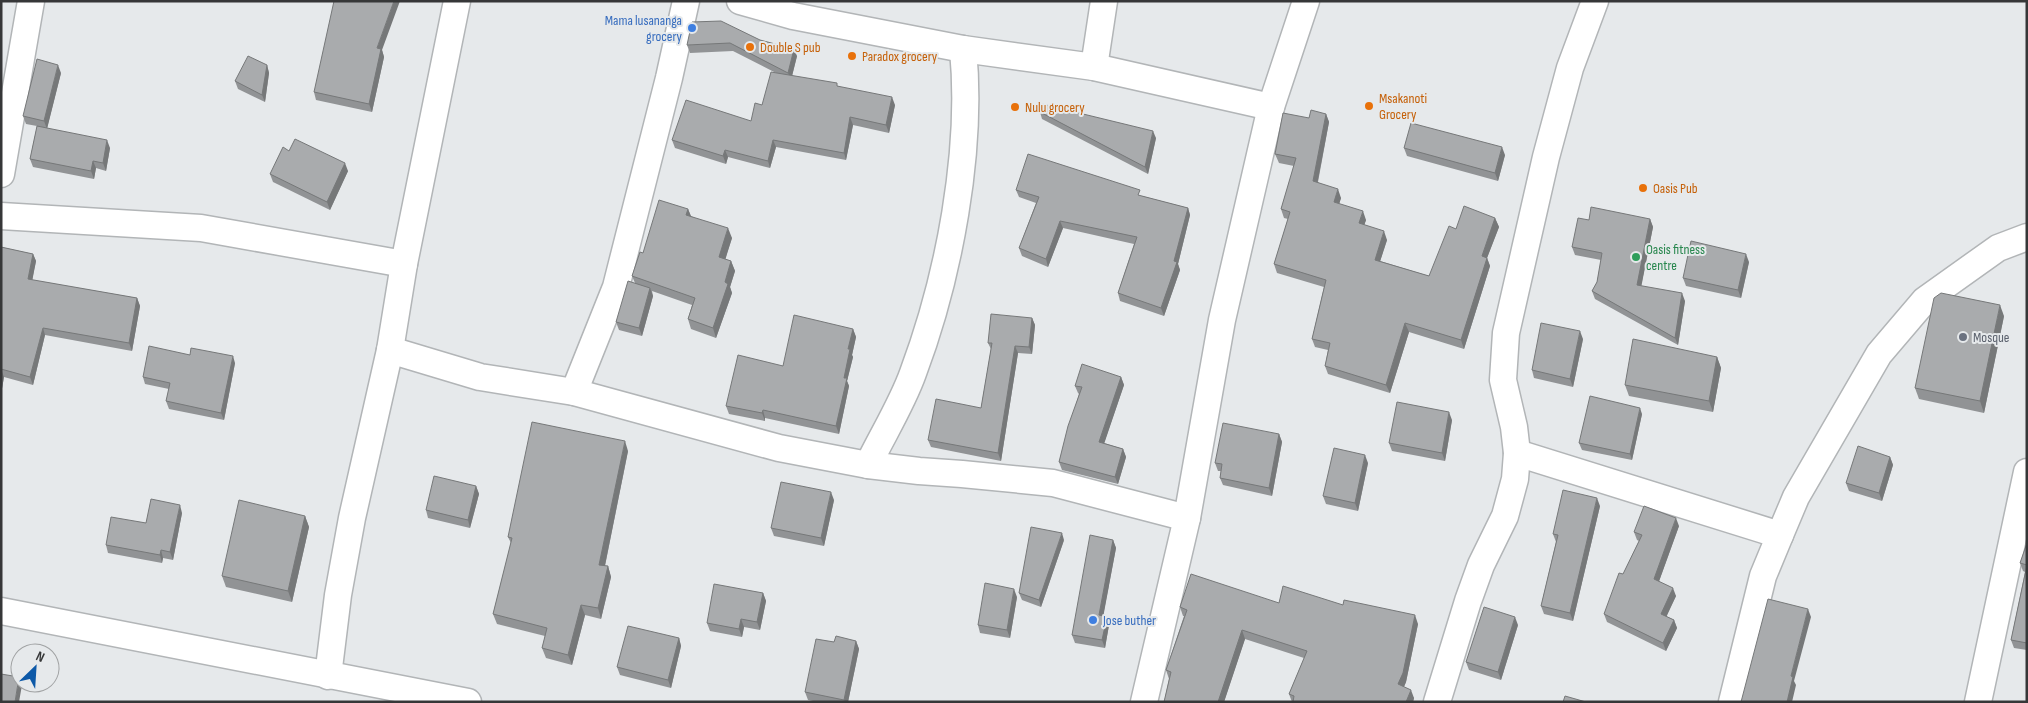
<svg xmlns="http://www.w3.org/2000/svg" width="2028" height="703" viewBox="0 0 2028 703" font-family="'Sofia Sans Condensed',sans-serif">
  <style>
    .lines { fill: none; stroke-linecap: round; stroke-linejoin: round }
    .minor-casing { stroke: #b2b5b7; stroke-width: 29 }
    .minor { stroke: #fff; stroke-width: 26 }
    .wall { fill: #919395 }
    .shaded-wall { fill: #767879 }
    .building { fill: #a9abad; stroke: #767879 }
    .shop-dot { fill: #3f7fe0; stroke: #e6e9eb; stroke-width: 2 }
    .food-dot { fill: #e8710a; stroke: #e6e9eb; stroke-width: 2 }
    .leisure-dot { fill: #2e9e5b; stroke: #e6e9eb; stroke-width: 2 }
    .worship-dot { fill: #6b7280; stroke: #e6e9eb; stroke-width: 2 }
    .labels { text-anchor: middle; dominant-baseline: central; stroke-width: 4; stroke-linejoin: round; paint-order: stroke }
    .shop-label { font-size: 14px; fill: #366cbe; stroke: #e6e9eb; text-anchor: end }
    .food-label { font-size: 14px; fill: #c56008; stroke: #e6e9eb; text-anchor: start }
    .leisure-label { font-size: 14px; fill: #27864d; stroke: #e6e9eb; text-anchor: start }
    .worship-label { font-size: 14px; fill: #5b616d; stroke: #e6e9eb; text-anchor: start }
  </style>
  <rect width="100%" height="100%" fill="#e6e9eb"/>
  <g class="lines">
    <g class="minor-casing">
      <g id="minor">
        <polyline points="740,1 793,16 963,49 1094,67 1271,107"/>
        <polyline points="1094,67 1104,1"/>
        <polyline points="1,174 31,1"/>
        <polyline points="1,216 201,228 404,264"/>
        <polyline points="390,350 480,377 574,392 779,448 868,465 919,471 962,474 1053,483 1187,518"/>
        <polyline points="574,392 616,287 669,78 686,1"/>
        <polyline points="1517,453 1780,535"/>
        <path d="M868,465C883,434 902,404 913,373C949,277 973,151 963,49"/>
        <polyline points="1,611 468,702"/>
        <polyline points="328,676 338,595 352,518 390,350 404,264 457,1"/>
        <polyline points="1144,702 1187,518 1222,320 1271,107 1306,1"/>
        <polyline points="1437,702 1468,601 1481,565 1505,516 1515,479 1517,453 1514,427 1503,380 1506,333 1546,157 1570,68 1595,1"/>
        <polyline points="1732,702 1763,576 1780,535 1796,497 1879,354 1925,300 1998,248 2027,237"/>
        <polyline points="1978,702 2027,472"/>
      </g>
    </g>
    <use href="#minor" class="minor"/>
  </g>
  <g class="wall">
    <polygon points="760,40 797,56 792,76 838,86 895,105 889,133 853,125 846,160 776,147 770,168 728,157 726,164 675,148 672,140 751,121 762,105 778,74 733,51 690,53 687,45"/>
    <polygon points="382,50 384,57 372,112 316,100 314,92"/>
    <polygon points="267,65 269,73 265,102 238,89 235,81"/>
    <polygon points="61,73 47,128 110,148 106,171 96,168 94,179 33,167 30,159 37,126 26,124 23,116"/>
    <polygon points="1040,112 1156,138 1148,174 1042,119"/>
    <polygon points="1326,114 1329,122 1318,182 1341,198 1339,204 1366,220 1364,225 1387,240 1380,261 1429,276 1456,229 1495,218 1499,227 1487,258 1490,266 1464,349 1409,332 1390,393 1328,374 1325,366 1328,350 1315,347 1312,339 1324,287 1277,273 1274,264 1288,219 1284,218 1281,209 1294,166 1279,163 1275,154 1309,118"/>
    <polygon points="1404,148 1505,155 1498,181 1407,156"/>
    <polygon points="289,151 348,171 330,210 273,182 270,174"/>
    <polygon points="1016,190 1142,196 1188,208 1190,215 1178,264 1180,270 1164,316 1120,301 1118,293 1134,244 1063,228 1048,267 1022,256 1019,248 1036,203 1019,197"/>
    <polygon points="688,209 691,216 732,238 725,259 731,261 735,271 730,287 732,293 716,338 691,329 688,319 692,305 652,291 653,296 642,336 619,330 616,322 635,283 632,276 643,253"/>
    <polygon points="1650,219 1653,227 1641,286 1685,301 1678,345 1595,299 1592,291 1597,282 1601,260 1575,255 1572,247 1589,220"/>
    <polygon points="1,247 33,254 36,261 32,280 137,298 140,306 132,351 45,335 33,385 4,377 1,394"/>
    <polygon points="1749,262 1741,298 1686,286 1683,278"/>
    <polygon points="2004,316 1984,413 1919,399 1915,388"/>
    <polygon points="1032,318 1035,325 1032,354 1018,353 1001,461 931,447 928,440 981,408 991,349 988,343"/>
    <polygon points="853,329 856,337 852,355 853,357 847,381 849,386 839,434 765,418 765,421 729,414 726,406 783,366"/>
    <polygon points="1583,339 1573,387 1534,378 1532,370"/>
    <polygon points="190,355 235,363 224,420 169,409 166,401 169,389 145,384 143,377"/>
    <polygon points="1717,357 1721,368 1713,412 1629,396 1625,385"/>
    <polygon points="1121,377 1124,385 1104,443 1123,449 1126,457 1118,484 1062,470 1059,462 1079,394 1078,393 1075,386"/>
    <polygon points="1642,414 1632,460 1582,450 1579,443"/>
    <polygon points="1452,420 1445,461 1392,451 1389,443"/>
    <polygon points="1279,434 1282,442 1272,496 1223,485 1220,478 1221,471 1218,471 1215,463"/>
    <polygon points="628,451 605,566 608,566 611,577 601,619 585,615 572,665 546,658 542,648 545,636 497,624 493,614 511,543 508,537"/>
    <polygon points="1890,457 1893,465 1882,501 1849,491 1846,483"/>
    <polygon points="1368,463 1358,511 1326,504 1323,496"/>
    <polygon points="476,486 479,494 470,528 428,518 426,510"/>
    <polygon points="834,500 824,546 774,536 771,528"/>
    <polygon points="1600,506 1573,621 1544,614 1541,606 1556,542 1553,534"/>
    <polygon points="182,513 173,560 163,558 162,563 108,553 106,545 146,523"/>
    <polygon points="305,516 309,527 292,602 226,587 222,576"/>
    <polygon points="1679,526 1659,581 1676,596 1666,616 1674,620 1677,628 1666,651 1607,622 1604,614 1639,541 1637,540 1634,532"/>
    <polygon points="1064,540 1041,607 1022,600 1019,593"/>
    <polygon points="1113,540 1116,548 1103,616 1109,625 1105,648 1075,643 1072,635"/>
    <polygon points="2027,543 2027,650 2014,648 2011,640 2025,572 2023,571 2020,563"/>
    <polygon points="763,593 766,601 760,630 744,627 742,637 710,631 707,623"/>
    <polygon points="1017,597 1010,638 980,633 978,625"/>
    <polygon points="1279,603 1343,605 1418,624 1406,682 1404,687 1414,698 1413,702 1292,702 1289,694 1304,658 1245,639 1224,702 1164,702 1169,679 1166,670 1184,616 1183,616 1180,607"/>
    <polygon points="1518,625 1501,680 1469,670 1466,662"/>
    <polygon points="679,638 681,646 671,688 620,675 617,667"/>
    <polygon points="856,641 859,649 848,702 818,702 808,700 805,692 834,642"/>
  </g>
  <g class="shaded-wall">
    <polygon points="394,1 400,1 382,50 384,57 372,112 369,104 377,48"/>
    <polygon points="794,49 797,56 791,80 788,73"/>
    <polygon points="58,65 61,73 47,129 44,121"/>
    <polygon points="267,65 269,73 265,102 262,95"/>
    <polygon points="892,97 895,105 889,133 886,125"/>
    <polygon points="1326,114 1329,122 1316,190 1313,181"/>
    <polygon points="850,117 853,125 846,160 844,153"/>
    <polygon points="1153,131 1156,138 1148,174 1145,167"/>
    <polygon points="107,140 110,148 106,171 103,163"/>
    <polygon points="773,140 776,147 770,168 768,161"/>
    <polygon points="1502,147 1505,155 1498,181 1495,173"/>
    <polygon points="725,150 728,157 726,164 723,156"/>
    <polygon points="93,161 96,168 94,179 91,171"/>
    <polygon points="345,163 348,171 330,210 327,202"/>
    <polygon points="1338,189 1341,198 1337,211 1334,202"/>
    <polygon points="1188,208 1190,215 1178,264 1180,270 1164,316 1161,308"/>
    <polygon points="688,209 692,219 686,215"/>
    <polygon points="1363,211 1366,220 1362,232 1359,223"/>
    <polygon points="1495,218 1499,227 1487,258 1490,266 1464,349 1461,340 1482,256"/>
    <polygon points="1650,219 1653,227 1640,293 1637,285"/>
    <polygon points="1060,221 1063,228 1048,267 1046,259"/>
    <polygon points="728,228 732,238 723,267 719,257"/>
    <polygon points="1384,231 1387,240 1378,268 1375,260"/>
    <polygon points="33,254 36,261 31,287 28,279"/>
    <polygon points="1746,254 1749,262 1741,298 1738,290"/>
    <polygon points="731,261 735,271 730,287 732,293 716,338 713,328 725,282"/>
    <polygon points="650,288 653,296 642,336 639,328"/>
    <polygon points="1682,293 1685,301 1678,345 1675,338"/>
    <polygon points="137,298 140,306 132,351 129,343"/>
    <polygon points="2000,305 2004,316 1984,413 1980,401"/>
    <polygon points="1032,318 1035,325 1032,354 1029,347"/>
    <polygon points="1405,323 1409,332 1390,393 1386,385"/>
    <polygon points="43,328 45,335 33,385 30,377"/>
    <polygon points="853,329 856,337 852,355 853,357 847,381 849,386 839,434 836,426 848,349"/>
    <polygon points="1580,331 1583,339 1573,387 1570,379"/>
    <polygon points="1015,346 1018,353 1001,461 998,453"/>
    <polygon points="233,356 235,363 224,420 221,413"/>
    <polygon points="1717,357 1721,368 1713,412 1709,401"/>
    <polygon points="1,369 4,377 1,394"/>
    <polygon points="1121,377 1124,385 1102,450 1099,442"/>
    <polygon points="1640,408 1642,414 1632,460 1630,454"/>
    <polygon points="763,410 765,418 765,421 762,413"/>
    <polygon points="1449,412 1452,420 1445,461 1442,453"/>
    <polygon points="1279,434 1282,442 1272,496 1269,488"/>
    <polygon points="625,441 628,451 603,575 599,565"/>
    <polygon points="1123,449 1126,457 1118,484 1115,477"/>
    <polygon points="1365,455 1368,463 1358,511 1355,503"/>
    <polygon points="1890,457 1893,465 1882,501 1879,493"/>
    <polygon points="476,486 479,494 470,528 468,520"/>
    <polygon points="831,492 834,500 824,546 821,538"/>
    <polygon points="1597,498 1600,506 1573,621 1570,613"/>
    <polygon points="180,505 182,513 173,560 170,552"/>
    <polygon points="305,516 309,527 292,602 288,591"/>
    <polygon points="1676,518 1679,526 1657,587 1654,579"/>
    <polygon points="1062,533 1064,540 1041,607 1039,600"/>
    <polygon points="1113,540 1116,548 1102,623 1099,615"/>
    <polygon points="161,550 163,558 162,563 160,555"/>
    <polygon points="608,566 611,577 601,619 598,608"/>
    <polygon points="1673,588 1676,596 1664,622 1661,614"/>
    <polygon points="1014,589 1017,597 1010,638 1007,630"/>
    <polygon points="763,593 766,601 760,630 757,622"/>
    <polygon points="581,605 585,615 572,665 568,655"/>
    <polygon points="1808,609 1811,617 1794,681 1796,685 1792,702 1787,702 1791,676"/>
    <polygon points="1415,615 1418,624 1406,682 1401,693 1398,684"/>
    <polygon points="1107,617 1109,625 1105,648 1102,640"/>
    <polygon points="1515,617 1518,625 1501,680 1498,672"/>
    <polygon points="741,619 744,627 742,637 739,629"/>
    <polygon points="1674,620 1677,628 1666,651 1663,643"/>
    <polygon points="1242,630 1245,639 1224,702 1218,702"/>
    <polygon points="679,638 681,646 671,688 668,680"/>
    <polygon points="856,641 859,649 848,702 845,702 844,700"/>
    <polygon points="19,677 20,683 21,683 22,685 19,702 15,702"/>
    <polygon points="1411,690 1414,698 1413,702 1406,702"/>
  </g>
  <g class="building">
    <polygon points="334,1 394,1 377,48 381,49 369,104 314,92"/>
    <polygon points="721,21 760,40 794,49 788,73 730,43 687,45 692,22"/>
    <polygon points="248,56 267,65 262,95 235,81"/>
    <polygon points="37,59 58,65 44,121 23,116"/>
    <polygon points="771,72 837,83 837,86 892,97 886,125 850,117 844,153 773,140 768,161 725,150 723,156 672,140 686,100 751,121 755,103 762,105"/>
    <polygon points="1042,104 1153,131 1145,167 1040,112"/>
    <polygon points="1311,110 1326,114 1313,181 1338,189 1334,202 1363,211 1359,223 1384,231 1375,260 1429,276 1449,226 1456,229 1464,206 1495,218 1482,256 1487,258 1461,340 1405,323 1386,385 1325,366 1330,343 1312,339 1326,280 1274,264 1290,212 1281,209 1296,158 1275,154 1283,113 1309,118"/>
    <polygon points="1411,123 1502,147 1495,173 1404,148"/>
    <polygon points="37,126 107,140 103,163 93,161 91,171 30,159"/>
    <polygon points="295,139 345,163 327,202 270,174 283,147 289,151"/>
    <polygon points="1028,154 1140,190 1138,195 1188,208 1174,261 1177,262 1161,308 1118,293 1137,237 1060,221 1046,259 1019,248 1039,197 1016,190"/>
    <polygon points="659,200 688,209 686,215 728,228 719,257 731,261 725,282 728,284 713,328 688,319 695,298 632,276 640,252 643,253"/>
    <polygon points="1591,207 1650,219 1637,285 1682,293 1675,338 1592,291 1597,282 1602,253 1572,247 1578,218 1589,220"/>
    <polygon points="1691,241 1746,254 1738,290 1683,278"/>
    <polygon points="1,247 33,254 28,279 137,298 129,343 43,328 30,377 1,369 1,370"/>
    <polygon points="628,281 650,288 639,328 616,322"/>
    <polygon points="1941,293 2000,305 1980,401 1915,388 1934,298"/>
    <polygon points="991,314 1032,318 1029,347 1015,346 998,453 928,440 936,399 981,408 992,343 988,343"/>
    <polygon points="794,315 853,329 848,349 850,349 844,378 847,378 836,426 763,410 762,413 726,406 738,355 783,366"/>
    <polygon points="1541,323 1580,331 1570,379 1532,370"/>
    <polygon points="1633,339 1717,357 1709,401 1625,385"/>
    <polygon points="149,346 190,355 191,348 233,356 221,413 166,401 170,383 143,377"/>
    <polygon points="1082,364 1121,377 1099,442 1123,449 1115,477 1059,462 1068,426 1082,387 1075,386"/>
    <polygon points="1590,396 1640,408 1630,454 1579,443"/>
    <polygon points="1397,402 1449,412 1442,453 1389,443"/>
    <polygon points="532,422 625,441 599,565 608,566 598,608 581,605 568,655 542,648 547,628 493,614 512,538 508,537"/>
    <polygon points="1223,423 1279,434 1269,488 1220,478 1222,464 1215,463"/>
    <polygon points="1858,446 1890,457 1879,493 1846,483"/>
    <polygon points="1334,448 1365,455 1355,503 1323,496"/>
    <polygon points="434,476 476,486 468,520 426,510"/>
    <polygon points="781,482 831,492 821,538 771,528"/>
    <polygon points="1563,490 1597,498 1570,613 1541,606 1558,535 1553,534"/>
    <polygon points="151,499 180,505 170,552 161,550 160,555 106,545 111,517 146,523"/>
    <polygon points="239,500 305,516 288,591 222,576"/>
    <polygon points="1644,506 1676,518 1654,579 1673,588 1661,614 1674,620 1663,643 1604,614 1619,573 1623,574 1642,535 1634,532"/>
    <polygon points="1031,527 1062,533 1039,600 1019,593"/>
    <polygon points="1090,535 1113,540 1099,615 1107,617 1102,640 1072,635"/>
    <polygon points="2027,543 2027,643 2011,640 2027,565 2020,563"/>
    <polygon points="1191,574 1279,603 1283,586 1343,605 1344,600 1415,615 1403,673 1398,684 1411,690 1406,702 1293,702 1294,696 1289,694 1307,651 1242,630 1218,702 1164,702 1171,672 1166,670 1187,610 1180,607"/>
    <polygon points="985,583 1014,589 1007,630 978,625"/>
    <polygon points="714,584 763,593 757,622 741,619 739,629 707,623"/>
    <polygon points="1768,599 1808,609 1791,676 1793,677 1787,702 1741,702"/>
    <polygon points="1484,607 1515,617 1498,672 1466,662"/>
    <polygon points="628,626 679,638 668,680 617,667"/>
    <polygon points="836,636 856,641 844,700 805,692 816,639 834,642"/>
    <polygon points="1,674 19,677 15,702 1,702"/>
    <polygon points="1565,696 1586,702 1563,702"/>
  </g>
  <g class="shop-dot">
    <circle cx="692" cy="28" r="5"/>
    <circle cx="1093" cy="620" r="5"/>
  </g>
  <g class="food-dot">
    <circle cx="750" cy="47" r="5"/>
    <circle cx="852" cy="56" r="5"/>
    <circle cx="1369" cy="106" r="5"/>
    <circle cx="1015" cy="107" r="5"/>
    <circle cx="1643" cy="188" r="5"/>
  </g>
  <circle class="leisure-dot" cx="1636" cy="257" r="5"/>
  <circle class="worship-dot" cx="1963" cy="337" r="5"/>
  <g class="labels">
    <g class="shop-label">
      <text x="682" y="20">Mama lusananga<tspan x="682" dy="16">grocery</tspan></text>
      <text x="1103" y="620" text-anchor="start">Jose buther</text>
    </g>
    <g class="food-label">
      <text x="760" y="47">Double S pub</text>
      <text x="862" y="56">Paradox grocery</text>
      <text x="1379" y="98">Msakanoti<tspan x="1379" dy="16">Grocery</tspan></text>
      <text x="1025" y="107">Nulu grocery</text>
      <text x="1653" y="188">Oasis Pub</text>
    </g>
    <g class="leisure-label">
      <text x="1646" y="249">Oasis fitness<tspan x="1646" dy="16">centre</tspan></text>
    </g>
    <g class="worship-label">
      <text x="1973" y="337">Mosque</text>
    </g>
  </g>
  <rect width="2028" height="703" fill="none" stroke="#363738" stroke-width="5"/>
  <g transform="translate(35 668) rotate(25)"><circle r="24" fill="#e6e9eb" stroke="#a0a2a3"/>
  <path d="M0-4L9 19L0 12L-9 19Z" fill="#0d59a8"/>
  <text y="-8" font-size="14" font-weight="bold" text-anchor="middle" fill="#363738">N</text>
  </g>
</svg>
